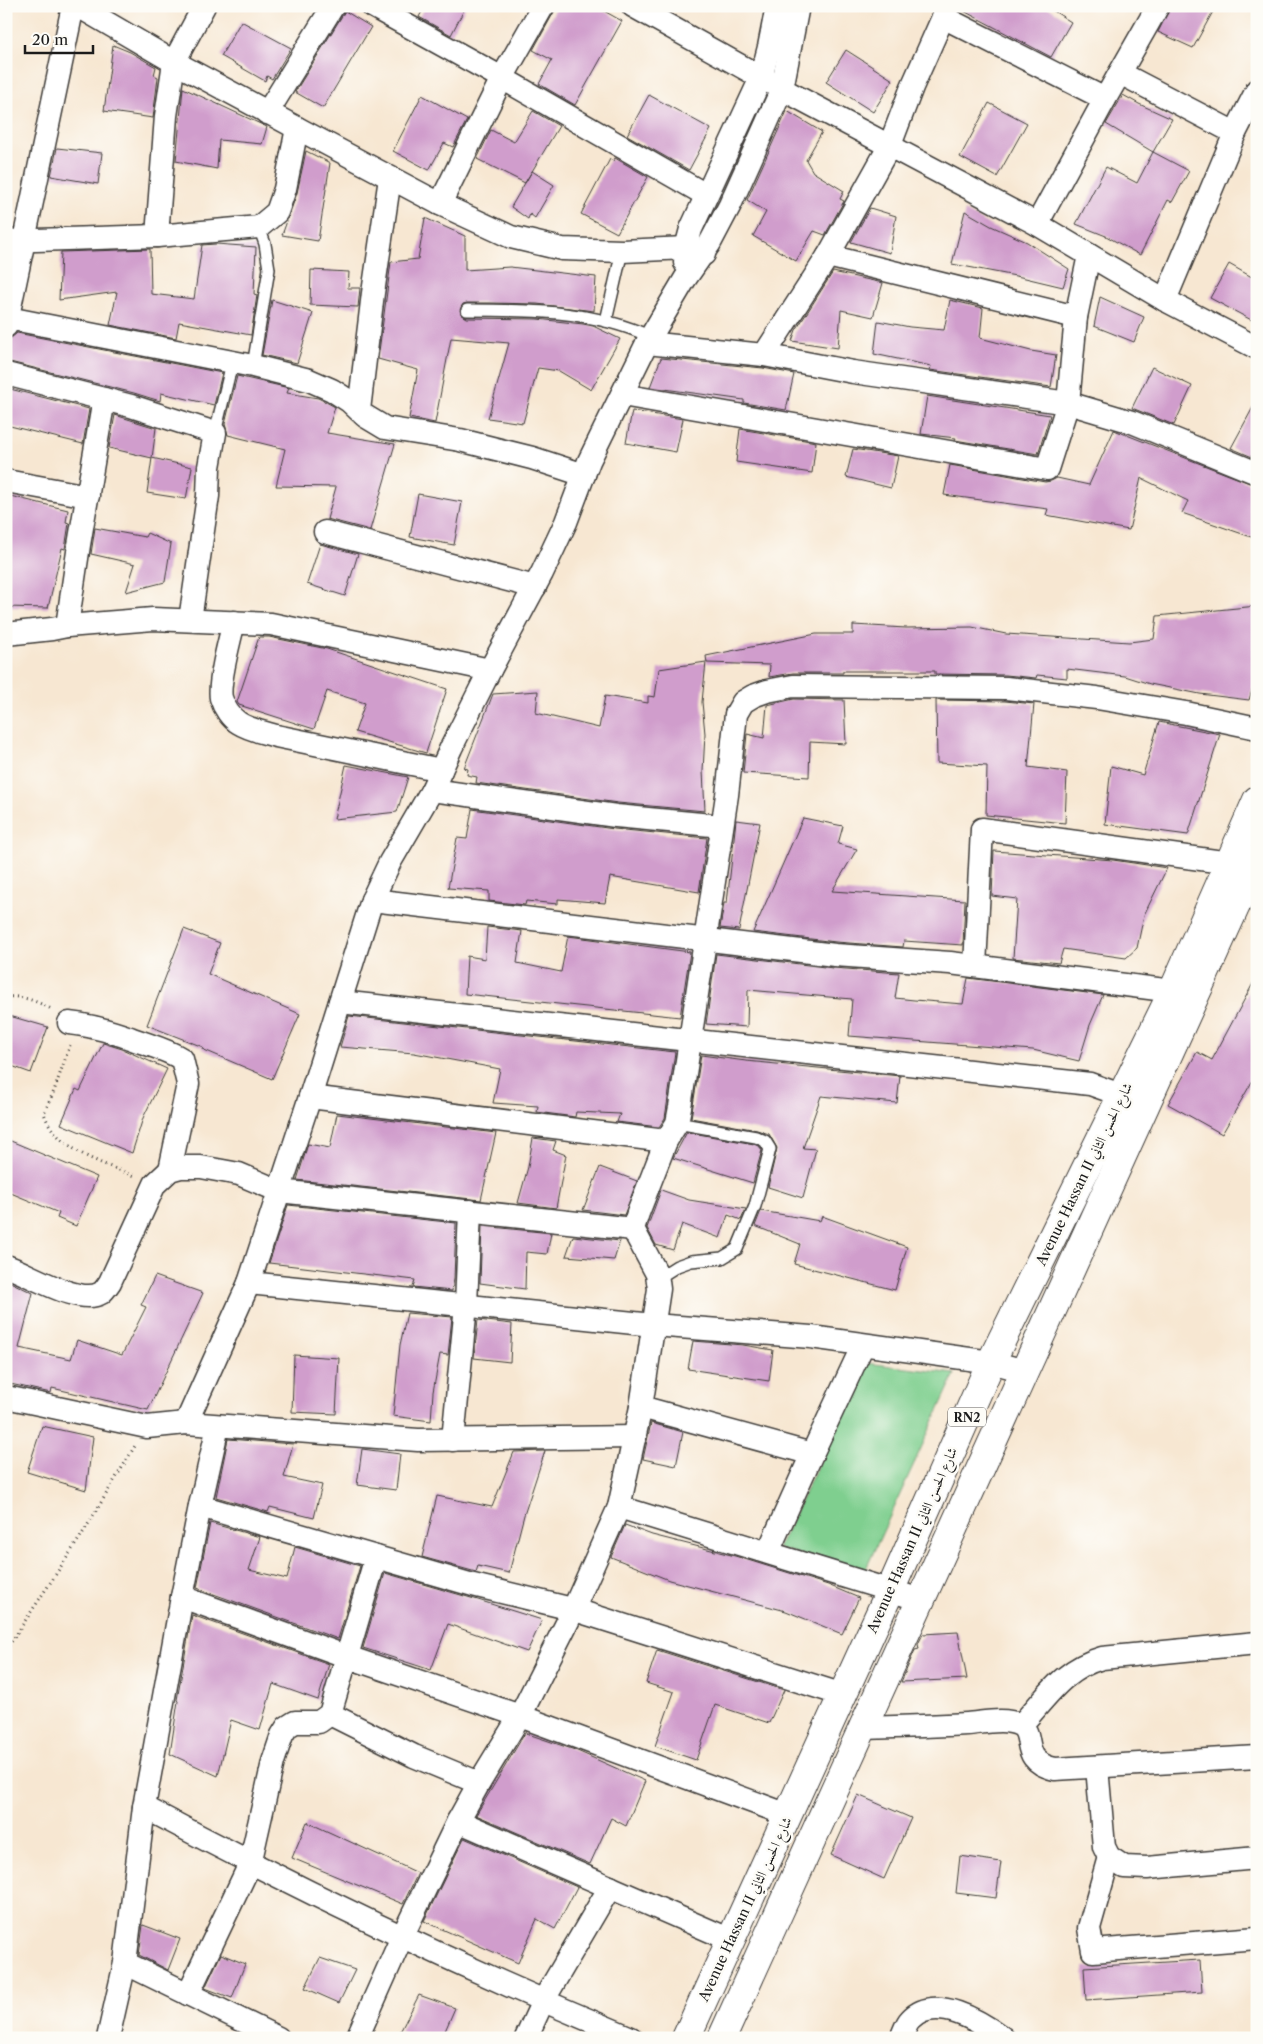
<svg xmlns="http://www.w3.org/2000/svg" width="1263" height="2044" viewBox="0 0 1263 2044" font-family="'Libre Caslon Text',Amiri,serif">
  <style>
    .green { fill: #7fcf8f; stroke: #4e7656 }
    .building { fill: #d09dcc }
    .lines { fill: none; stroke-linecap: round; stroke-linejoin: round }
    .service-casing { stroke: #3d3a37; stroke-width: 14 }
    .minor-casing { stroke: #3d3a37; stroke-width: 25 }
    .primary-casing { stroke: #3d3a37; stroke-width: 30 }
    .path { stroke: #3d3a37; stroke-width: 3; stroke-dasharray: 1 4; stroke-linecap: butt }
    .service { stroke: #fff; stroke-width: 11 }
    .minor { stroke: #fff; stroke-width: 22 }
    .primary { stroke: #fff; stroke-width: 28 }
    .labels { text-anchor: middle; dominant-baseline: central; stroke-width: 5; stroke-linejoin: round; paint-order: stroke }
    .shield { fill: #fdfcf7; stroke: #605f5e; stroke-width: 1 }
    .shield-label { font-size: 12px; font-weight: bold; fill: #1c1c1c }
    .street-label { font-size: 14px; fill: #1c1c1c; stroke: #fdfcf7 }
  </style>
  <rect width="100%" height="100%" fill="#fdfcf7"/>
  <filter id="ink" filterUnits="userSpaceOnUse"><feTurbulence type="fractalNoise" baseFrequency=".02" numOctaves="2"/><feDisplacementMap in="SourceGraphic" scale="10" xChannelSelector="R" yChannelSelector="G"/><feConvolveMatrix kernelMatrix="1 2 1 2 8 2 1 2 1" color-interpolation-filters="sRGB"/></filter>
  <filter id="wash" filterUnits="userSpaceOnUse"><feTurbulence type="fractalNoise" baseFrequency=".0096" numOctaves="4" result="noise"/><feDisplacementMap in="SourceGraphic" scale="20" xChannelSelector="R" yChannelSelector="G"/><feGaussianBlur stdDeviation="1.12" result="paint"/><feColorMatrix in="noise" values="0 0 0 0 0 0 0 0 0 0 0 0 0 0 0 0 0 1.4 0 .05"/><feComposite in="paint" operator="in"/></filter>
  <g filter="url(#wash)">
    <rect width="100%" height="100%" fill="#f7e7d2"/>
    <polygon class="green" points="867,1363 955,1374 864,1573 778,1548"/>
    <g id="blocks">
      <g class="building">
        <polygon points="425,6 466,6 451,35 419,17"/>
        <polygon points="556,6 595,6 622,21 575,105 539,84 552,60 533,50 554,12"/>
        <polygon points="961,6 1046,6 1071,22 1051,57 960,9"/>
        <polygon points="1171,6 1216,6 1193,48 1158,32"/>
        <polygon points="345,11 371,27 323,108 295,92"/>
        <polygon points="241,21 291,48 272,79 267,76 265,81 221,56"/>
        <polygon points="113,45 130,52 156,67 154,75 158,77 153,118 104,111"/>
        <polygon points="846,50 893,80 873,112 826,82"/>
        <polygon points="183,88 267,127 262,144 219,140 217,169 176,161"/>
        <polygon points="422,95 467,120 453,147 444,143 429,170 393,151"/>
        <polygon points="649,95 711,129 689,170 627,135"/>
        <polygon points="1123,95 1139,104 1172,119 1153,152 1106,124"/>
        <polygon points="989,103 1027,123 997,177 960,157"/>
        <polygon points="533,111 559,126 525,183 477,159 491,130 514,142"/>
        <polygon points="787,111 822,132 806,160 813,172 844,191 840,199 844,201 825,235 814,231 796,261 753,236 766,212 747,200"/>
        <polygon points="57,148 102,153 98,184 51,176"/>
        <polygon points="306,151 330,163 318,241 282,235 297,193"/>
        <polygon points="1153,152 1189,171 1172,202 1168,200 1140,255 1106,236 1076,224 1106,167 1137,183"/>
        <polygon points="615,158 648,177 617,233 581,214 610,159 613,161"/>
        <polygon points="532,171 554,185 535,218 530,214 528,219 511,207"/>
        <polygon points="870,208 896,216 890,253 851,242"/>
        <polygon points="965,211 991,226 1027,242 1069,269 1063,287 1021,277 952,264"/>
        <polygon points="425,218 465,236 465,270 510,267 596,277 594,311 537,304 490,303 467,303 463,304 460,310 461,314 467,318 537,319 583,324 593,326 620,339 591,390 559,371 538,368 523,423 488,418 509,343 451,338 435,423 409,418 418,370 378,359 391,262 418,259"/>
        <polygon points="216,244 256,247 254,294 257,295 251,335 179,322 176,338 110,325 117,292 59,300 61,252 150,249 151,294 194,299 202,245"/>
        <polygon points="1229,264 1257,280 1257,323 1210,298"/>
        <polygon points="311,270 349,272 348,288 360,288 358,307 310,305"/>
        <polygon points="833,272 883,283 873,317 841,310 838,348 792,341 796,330"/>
        <polygon points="1100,297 1144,317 1134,342 1094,326"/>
        <polygon points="272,300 313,313 297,363 262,355"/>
        <polygon points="950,300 983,308 980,338 1031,351 1056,355 1051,387 930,370 931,366 874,354 878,321 910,327 944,330"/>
        <polygon points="17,333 222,373 214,405 161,393 160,401 134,393 6,361 7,339 11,338"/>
        <polygon points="661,358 763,368 794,374 786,410 744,403 744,400 650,387"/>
        <polygon points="1152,367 1192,386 1174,425 1132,408"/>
        <polygon points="237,376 289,388 287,393 318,398 326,402 335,407 327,433 395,444 370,530 327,519 336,487 276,486 285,449 228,435 225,424"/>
        <polygon points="6,388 89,409 83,444 6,425"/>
        <polygon points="927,396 1050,415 1038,454 955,440 956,438 921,434"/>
        <polygon points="1257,400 1257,459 1231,448"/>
        <polygon points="632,411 683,419 676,452 626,443"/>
        <polygon points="115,415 156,428 152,458 109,448"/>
        <polygon points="740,429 816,442 812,473 736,462"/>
        <polygon points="1114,430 1257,486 1257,539 1182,513 1188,501 1141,478 1129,530 1046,515 1048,509 944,495 950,465 1045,482 1051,481 1057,478 1089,485"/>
        <polygon points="853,449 898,456 891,488 846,477"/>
        <polygon points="152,458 192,467 186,499 147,493"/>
        <polygon points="418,494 462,502 454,545 410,537"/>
        <polygon points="6,495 68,510 66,522 69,523 65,549 62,548 48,608 6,607"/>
        <polygon points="95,528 145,537 147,533 171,544 165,582 126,592 135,564 91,554"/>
        <polygon points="320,544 358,554 345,596 307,584"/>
        <polygon points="1257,606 1257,673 1249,700 1200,694 1150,684 1125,676 1067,669 1067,678 1037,675 1036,678 1006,675 935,674 935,671 843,671 843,673 793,673 769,677 770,665 707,663 706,656 816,634 853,634 853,625 906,628 972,627 1006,634 1129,642 1154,639 1157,616"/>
        <polygon points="259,637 269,637 327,649 447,689 426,753 355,732 365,703 327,691 314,729 239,705 237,702"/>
        <polygon points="706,662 702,702 705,734 703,771 705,811 618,803 476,783 477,777 467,775 468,769 464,768 493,694 538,691 536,713 599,728 605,696 648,703 648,696 655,697 659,669"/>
        <polygon points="794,699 844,700 846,744 810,742 809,777 743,773 747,734 764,738 767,705"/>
        <polygon points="936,700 1005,701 1034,704 1028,767 1067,772 1065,823 986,815 987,766 937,763"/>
        <polygon points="1159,722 1220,734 1188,835 1105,824 1111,766 1143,775"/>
        <polygon points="346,765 408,777 397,812 334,819"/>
        <polygon points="472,809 614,829 707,838 699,892 610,877 605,903 558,899 558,904 526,901 525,905 489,901 489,891 448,888 457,838 467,839"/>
        <polygon points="803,818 843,826 838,844 857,849 832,891 965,900 963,945 904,941 903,947 836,942 753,932"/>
        <polygon points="736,820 760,823 739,930 720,928 724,903 727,903"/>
        <polygon points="994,851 1113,860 1167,868 1144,915 1137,948 1126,958 1063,949 1059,963 1013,958 1017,899 992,896"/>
        <polygon points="487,927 522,931 517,963 561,972 568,936 690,952 680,1017 465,994 467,956 485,959"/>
        <polygon points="184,929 220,943 208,974 300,1014 272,1079 202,1049 203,1047 147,1025"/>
        <polygon points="716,954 833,968 899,973 895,998 914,1000 963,1004 968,978 1103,995 1090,1025 1079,1061 1033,1050 849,1036 852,999 748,990 747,1027 706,1024"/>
        <polygon points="1257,976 1257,1073 1222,1134 1168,1104 1197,1052 1212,1060"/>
        <polygon points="6,1015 48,1027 31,1073 6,1064"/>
        <polygon points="349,1016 675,1052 665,1118 659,1127 617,1122 620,1114 576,1112 575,1117 537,1112 538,1106 493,1103 500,1069 414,1053 340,1047"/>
        <polygon points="103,1043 122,1049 167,1069 143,1118 132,1153 61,1124 76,1089 80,1091"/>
        <polygon points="701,1055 746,1061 900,1076 897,1103 821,1096 803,1148 816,1149 803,1198 768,1187 777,1148 769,1134 757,1130 691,1118"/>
        <polygon points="337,1114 496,1133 481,1200 297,1180 308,1144 330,1148"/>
        <polygon points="687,1132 754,1144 760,1147 762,1150 753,1183 673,1158"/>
        <polygon points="533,1138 556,1141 553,1150 566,1155 556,1208 518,1203 528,1167"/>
        <polygon points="6,1139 97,1177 76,1226 57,1218 59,1213 6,1191"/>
        <polygon points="600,1167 637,1181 624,1215 583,1210"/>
        <polygon points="661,1190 689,1200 746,1209 741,1220 728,1215 720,1238 682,1224 673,1250 656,1245 647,1228"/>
        <polygon points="288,1205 456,1223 454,1279 452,1291 413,1287 415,1280 269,1263"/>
        <polygon points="761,1211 820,1221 822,1216 907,1247 895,1290 794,1264 800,1244 755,1226"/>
        <polygon points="482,1226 551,1233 547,1254 526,1252 525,1289 480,1283"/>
        <polygon points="573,1236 620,1241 614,1260 566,1256"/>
        <polygon points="155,1276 203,1293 148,1410 52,1388 51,1393 6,1383 6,1280 33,1293 19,1348 71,1359 77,1340 122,1355 146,1307 141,1305"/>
        <polygon points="407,1313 452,1317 448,1355 440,1354 433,1392 431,1421 393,1416 400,1345"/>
        <polygon points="478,1320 512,1324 510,1362 474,1358"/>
        <polygon points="693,1341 743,1345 773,1350 769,1381 688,1369"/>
        <polygon points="294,1355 339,1358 336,1414 292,1412"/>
        <polygon points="651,1423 683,1432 676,1466 643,1459"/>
        <polygon points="42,1426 93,1437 86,1490 27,1472"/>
        <polygon points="228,1439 293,1444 284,1477 322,1485 314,1518 270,1507 268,1512 216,1497"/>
        <polygon points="362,1449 400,1454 396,1490 357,1485"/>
        <polygon points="545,1451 524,1515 509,1573 478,1566 476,1572 422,1557 437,1496 492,1507 514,1452"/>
        <polygon points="210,1523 260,1537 249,1570 287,1579 295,1547 360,1566 338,1639 197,1588"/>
        <polygon points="625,1525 652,1535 735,1556 828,1585 859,1598 842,1634 786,1611 669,1580 611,1557"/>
        <polygon points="385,1573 478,1600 542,1620 527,1652 448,1624 431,1670 363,1648"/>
        <polygon points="192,1615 329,1664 318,1700 273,1684 260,1730 231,1720 218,1776 170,1754 178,1701 177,1700"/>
        <polygon points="958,1632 967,1679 901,1682 915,1650 919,1649 918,1644 923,1634"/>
        <polygon points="657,1650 784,1690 769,1723 715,1705 696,1760 655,1746 674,1692 646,1683"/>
        <polygon points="525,1733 575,1750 645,1781 626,1826 611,1818 590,1864 476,1815"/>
        <polygon points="858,1795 911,1818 884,1879 831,1855"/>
        <polygon points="307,1822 418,1873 403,1904 292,1858"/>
        <polygon points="464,1838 577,1887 555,1929 537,1919 518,1963 424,1921"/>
        <polygon points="960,1856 1001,1862 996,1898 956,1893"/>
        <polygon points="143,1925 180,1939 168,1970 139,1955"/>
        <polygon points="221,1954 245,1964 232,1998 205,1988"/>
        <polygon points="320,1958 355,1970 339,2003 305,1988"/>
        <polygon points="1200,1960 1202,1992 1086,2000 1084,1967"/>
        <polygon points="419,1995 455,2008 442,2038 413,2038 400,2032"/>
      </g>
    </g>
  </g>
  <g filter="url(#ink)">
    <use href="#blocks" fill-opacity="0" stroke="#3d3a37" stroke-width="1"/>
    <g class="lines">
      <g class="service-casing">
        <g id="service">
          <path d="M467,310C528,310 594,310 651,337"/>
          <polyline points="606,321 622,251"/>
          <polyline points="253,366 269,269 265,244 259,227"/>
          <polyline points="215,433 232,363"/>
          <polyline points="658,1278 677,1266 691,1261 722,1258 737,1249 755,1206 770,1149 765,1141 756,1137 677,1123"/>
        </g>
      </g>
      <g class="minor-casing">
        <g id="minor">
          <polyline points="78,6 174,62 297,128"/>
          <polyline points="372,6 502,78 706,195"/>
          <polyline points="633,6 782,89 1037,224 1165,300 1257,348"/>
          <polyline points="943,17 1105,99"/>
          <polyline points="1120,73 1235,133"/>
          <polyline points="267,113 333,6"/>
          <polyline points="440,204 502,78 543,6"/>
          <polyline points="1037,224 1105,99 1158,6"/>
          <polyline points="157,236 166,116 174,62 204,6"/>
          <polyline points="6,241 157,236 259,227 277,212 285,189 297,128 440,204 511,237 562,249 622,251 686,248 704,254"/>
          <polyline points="828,256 1076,317"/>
          <polyline points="685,263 686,248 691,229 761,78 769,47 777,6"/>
          <polyline points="1165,300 1235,133 1257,90"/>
          <polyline points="8,318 253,366 309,380 332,390 349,401 365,416 385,428 460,440 532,458 584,475"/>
          <polyline points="6,326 73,6"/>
          <polyline points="647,343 764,355 853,372 1068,403 1132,422 1257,473"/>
          <polyline points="764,355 828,256 890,145 912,87 948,6"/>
          <polyline points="6,374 131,406 215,433 209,467 208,496 190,620"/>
          <polyline points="622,395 1047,469 1068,403 1076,317 1089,255"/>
          <polyline points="359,410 373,293 390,178"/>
          <polyline points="6,481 88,496"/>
          <polyline points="325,532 535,587"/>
          <path d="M234,622C230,638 218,683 221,698C224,708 231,718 239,723C250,730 263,732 276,736L441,770"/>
          <polyline points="67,626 79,545 104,399"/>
          <polyline points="6,634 52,629 67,626 153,619 271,624 490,670"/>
          <polyline points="432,790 616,816 722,826"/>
          <polyline points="372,900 835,955 950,963 1173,991 1188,996"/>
          <polyline points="975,966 982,829 1230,863"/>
          <polyline points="340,1002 1090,1084 1138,1101"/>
          <path d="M69,1023C91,1025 110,1031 130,1038C148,1045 166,1049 182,1059L188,1084L170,1170"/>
          <polyline points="310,1097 666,1141"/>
          <path d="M6,1266C28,1273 79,1306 101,1293C104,1291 108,1285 110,1282L155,1184L170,1170L181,1167H201L239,1174L279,1191L633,1229"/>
          <polyline points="249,1283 653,1325 811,1337 991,1362 1025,1371"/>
          <polyline points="6,1397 147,1427 186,1423 418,1440 635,1437"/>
          <polyline points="641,1407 812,1454 863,1345"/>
          <polyline points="186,1423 249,1283 310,1097 372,900 390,862 432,790 451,748 490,670 542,573 566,522 589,461 647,343 685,279 710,243 730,205 782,89 798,6"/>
          <polyline points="453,1440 466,1305 470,1211"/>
          <polyline points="200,1506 473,1585 572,1609 843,1695"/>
          <polyline points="619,1507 921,1600"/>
          <polyline points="768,1552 812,1454"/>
          <polyline points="182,1597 348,1657 520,1716 788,1815"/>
          <polyline points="330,1714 414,1756 479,1783"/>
          <path d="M1021,1725C1047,1697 1063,1669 1102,1658L1257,1643"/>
          <path d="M863,1728C898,1727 932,1726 967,1724C982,1723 1005,1717 1020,1725C1036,1734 1018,1761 1055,1769L1257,1757"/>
          <polyline points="1097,1767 1104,1847 1109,1857 1124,1867 1147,1868 1257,1858"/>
          <path d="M144,1807C303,1892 465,1969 631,2038"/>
          <polyline points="458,1821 731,1940"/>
          <polyline points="1109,1857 1089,1928 1093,1951 1257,1938"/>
          <polyline points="125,1963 278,2038"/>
          <polyline points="188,1994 250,1864 273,1762 282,1735 287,1727 295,1722 319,1722 330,1714 376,1557"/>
          <polyline points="108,2038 125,1963 144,1807 182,1597 200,1506 218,1426"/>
          <polyline points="357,2038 402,1937 458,1821 479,1783 520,1716 569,1619 619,1507 641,1407 659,1289 657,1274 633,1229 638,1213 666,1141 677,1123 680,1107 727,795 736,714 743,702 753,696 767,691 793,686 1006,688 1097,698 1186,713 1257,728"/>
          <polyline points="526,2038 543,2001 610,1887"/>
          <path d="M901,2038C904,2032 906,2024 910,2020C935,1993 981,2022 1003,2038"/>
        </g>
      </g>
      <g class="primary-casing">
        <g id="primary">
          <polyline points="686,2038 890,1591 991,1362 1173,991 1257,800"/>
          <polyline points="722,2038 1257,859"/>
        </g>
      </g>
      <g class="path">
        <path d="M6,997C22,995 39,1002 53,1010"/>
        <path d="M70,1045L54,1091L44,1113C55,1149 103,1164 135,1176"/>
        <polyline points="6,1650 81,1536 135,1446"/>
      </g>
      <use href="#service" class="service"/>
      <use href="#minor" class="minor"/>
      <use href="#primary" class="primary"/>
    </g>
  </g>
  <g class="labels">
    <rect class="shield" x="948" y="1407.5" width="38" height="19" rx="4"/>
    <g class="shield-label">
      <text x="967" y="1417">RN2</text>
    </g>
    <g class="street-label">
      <text transform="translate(1084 1174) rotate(-64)">Avenue Hassan II شارع الحسن الثاني</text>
      <text transform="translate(912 1540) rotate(-66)">Avenue Hassan II شارع الحسن الثاني</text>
      <text transform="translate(745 1909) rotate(-65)">Avenue Hassan II شارع الحسن الثاني</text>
    </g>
  </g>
  <rect width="1263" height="2044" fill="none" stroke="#fdfcf7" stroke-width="25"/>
  <path d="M25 45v8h68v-8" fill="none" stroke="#1c1c1c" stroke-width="2.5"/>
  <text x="32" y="45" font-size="15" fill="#1c1c1c" stroke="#fdfcf7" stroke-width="4" paint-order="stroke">20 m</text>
</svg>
